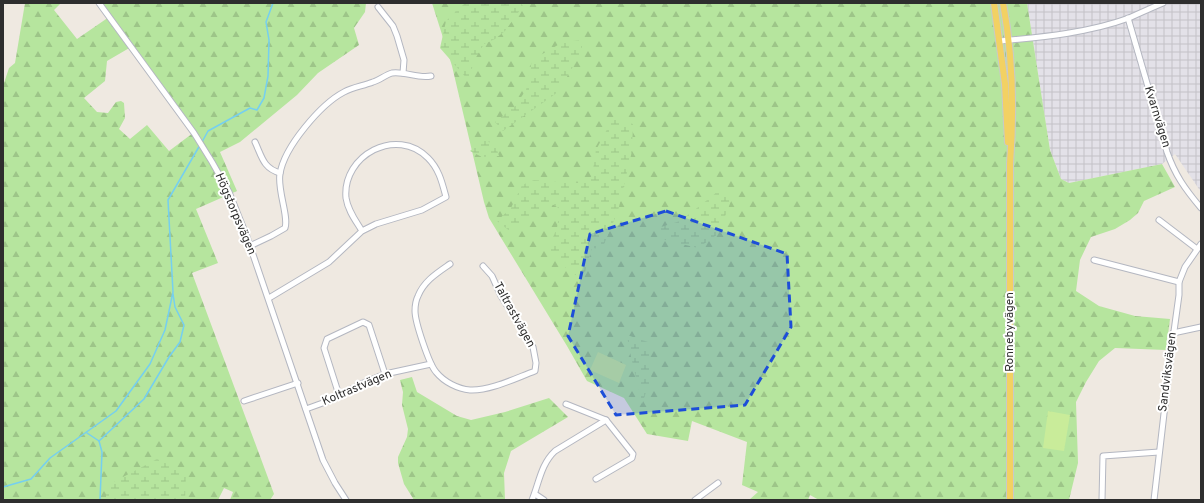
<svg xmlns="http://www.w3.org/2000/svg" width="1204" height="503" viewBox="0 0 1204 503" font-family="Overpass,sans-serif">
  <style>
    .industrial { fill: url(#industrial-grid) }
    .forest { fill: url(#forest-firs); fill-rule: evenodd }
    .wetland { fill: url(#wetland-marsh) }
    .pitch { fill: #c9ec9a }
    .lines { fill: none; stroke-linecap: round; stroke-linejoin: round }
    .stream { stroke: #75cff0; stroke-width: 1.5 }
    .minor-casing { stroke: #b4b7c1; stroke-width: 7 }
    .major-casing { stroke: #c9c9c9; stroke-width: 8 }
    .minor { stroke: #fff; stroke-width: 5 }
    .major { stroke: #f2d163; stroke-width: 6 }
    .marked { fill: #1d4ed8; fill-opacity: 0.2; stroke: #1d4ed8; stroke-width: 3; stroke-dasharray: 8 5; stroke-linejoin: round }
    .labels { text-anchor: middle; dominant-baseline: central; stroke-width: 4; stroke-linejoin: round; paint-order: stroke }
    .street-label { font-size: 12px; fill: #2e2e2e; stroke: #fff }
  </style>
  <defs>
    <pattern id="industrial-grid" width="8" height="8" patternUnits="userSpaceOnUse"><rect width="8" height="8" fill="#e3e1e8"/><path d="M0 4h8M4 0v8" fill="none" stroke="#c3c1c7"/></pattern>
    <pattern id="forest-firs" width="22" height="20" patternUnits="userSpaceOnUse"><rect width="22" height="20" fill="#b6e59e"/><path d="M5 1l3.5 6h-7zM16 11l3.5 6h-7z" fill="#9dc588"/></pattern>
    <pattern id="wetland-marsh" width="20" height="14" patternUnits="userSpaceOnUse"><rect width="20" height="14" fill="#b6e59e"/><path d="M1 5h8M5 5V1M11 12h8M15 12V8" fill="none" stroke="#9dc588"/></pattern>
  </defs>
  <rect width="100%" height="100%" fill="#efe9e1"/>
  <polygon class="industrial" points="1027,3 1201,3 1201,192 1175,154 1162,164 1069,183 1061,179 1050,150"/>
  <g class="forest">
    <path d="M25,3H61L54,10L77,39L109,17L99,3H366L365,12L354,28L359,45L318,73L297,95L240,142L220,152L237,191L196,209L218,263L192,273L274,494L270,500H230L233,492L224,488L218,500H3V86L9,68L15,63ZM131,47L193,133L169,151L147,125L130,139L119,129L125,118L124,103L121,101L116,102L108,113L97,112L84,98L105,81L107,61Z"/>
    <polygon points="432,3 1027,3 1050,150 1061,179 1069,183 1162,164 1175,187 1144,201 1138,213 1130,220 1115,229 1091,237 1080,260 1076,291 1099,306 1135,316 1170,319 1166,350 1115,348 1099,361 1086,382 1076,402 1078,463 1069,500 819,500 810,495 808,500 749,500 758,492 742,485 747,442 692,421 688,441 647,434 624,398 587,381 567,346 489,218 484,202 452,66"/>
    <polygon points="412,377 417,392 457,416 471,420 505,412 549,398 568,417 511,451 504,473 505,500 414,500 404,484 398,463 398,457 407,437 408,429 402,405 403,392 400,380"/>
  </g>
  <g class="wetland">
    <polygon points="465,3 521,3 523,6 505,31 495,39 484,44 475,59 468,80 440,48 446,21"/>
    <polygon points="583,40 581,53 558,92 503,131 495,122 515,106 526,90 532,60 563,42"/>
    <polygon points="613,118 633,124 632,151 618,211 602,249 592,248 585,272 577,276 546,253 557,228 560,209 552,204 511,232 497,221 511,208 522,185 534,180 581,183 592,176 596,150"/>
    <polygon points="483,140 495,144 499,156 482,157 470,151"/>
    <polygon points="721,189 733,196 718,234 698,248 665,240 658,228 680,221 697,208"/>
    <path d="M627,335L648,342L652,375L642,404C638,381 630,358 627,335Z"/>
    <polygon points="157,459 186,473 185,500 106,500 106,486"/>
  </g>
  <g class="pitch">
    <polygon points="598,352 626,365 619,383 590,370"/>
    <polygon points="1048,411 1070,415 1064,451 1043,448"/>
  </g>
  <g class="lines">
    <g class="stream">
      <polyline points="202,142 208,131 250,108 257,110 264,98 268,76 269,40 266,22 273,3"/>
      <polyline points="87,433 99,441 102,452 100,500"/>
      <polyline points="99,441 144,399 169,357 180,342 184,325 175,307 173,294"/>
      <polyline points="3,487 31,479 50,458 116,411 150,364 165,330 173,292 168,200 200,145"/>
    </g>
    <g class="minor-casing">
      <g id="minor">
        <polyline points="99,3 194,133 212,162 229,192 247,237 323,460 335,483 346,500"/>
        <polyline points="378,7 393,26 397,36 404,60 403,73"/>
        <path d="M1128,18L1167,152C1175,175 1185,189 1201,208"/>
        <path d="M1000,41C1043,37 1088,33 1129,18C1140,13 1151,8 1163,3"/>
        <path d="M255,142C262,157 263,168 280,173"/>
        <polyline points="1159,220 1197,249"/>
        <path d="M250,246L271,236L285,228C289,217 277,189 280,174C284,147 321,104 344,92C353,87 363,86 373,82C380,80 385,75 392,73C405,71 418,79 431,76"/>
        <polyline points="1094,260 1179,282"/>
        <path d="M450,264C437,273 424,281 418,296C416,300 415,307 415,311C415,322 429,364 436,372C444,382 458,389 470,390C490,391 516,378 535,371L536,363L533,347L501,296L492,276L483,266"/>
        <path d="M269,298L329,262L362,231L376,224L422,210L446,197C442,182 439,169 428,158C397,126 342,155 346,198C348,211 356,221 362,231"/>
        <polyline points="1173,333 1201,327"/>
        <polyline points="339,395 324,348 327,339 363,322 369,325 385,374"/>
        <polyline points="244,401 298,383"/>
        <polyline points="566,404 606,420"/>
        <polyline points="306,409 331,400 361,384 385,374 431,364"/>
        <polyline points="535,494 544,500"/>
        <path d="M532,500C539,483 541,464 555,451L606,420L633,454L632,458L596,479"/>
        <polyline points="695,500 718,483"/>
        <polyline points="1102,500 1103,456 1159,452"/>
        <polyline points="1154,500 1171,353 1179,295 1179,282 1185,267 1201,244"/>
      </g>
    </g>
    <g class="major-casing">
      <g id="major">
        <polyline points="994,3 1005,84 1008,142"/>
        <path d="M1003,3C1013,56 1014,110 1010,164V500"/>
      </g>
    </g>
    <use href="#minor" class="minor"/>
    <use href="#major" class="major"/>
  </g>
  <path class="marked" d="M666,211L787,254L791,327L745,405L616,415L568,336L590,234Z"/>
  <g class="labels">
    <g class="street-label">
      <text transform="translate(1157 117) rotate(73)">Kvarnvägen</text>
      <text transform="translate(235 214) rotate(67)">Högstorpsvägen</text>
      <text transform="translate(514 315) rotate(61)">Taltrastvägen</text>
      <text transform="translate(1010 332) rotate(-90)">Ronnebyvägen</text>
      <text transform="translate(1168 372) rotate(-83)">Sandviksvägen</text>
      <text transform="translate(357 388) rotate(-23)">Koltrastvägen</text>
    </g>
  </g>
  <rect width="1204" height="503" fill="none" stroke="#2e2e2e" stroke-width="8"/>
</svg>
